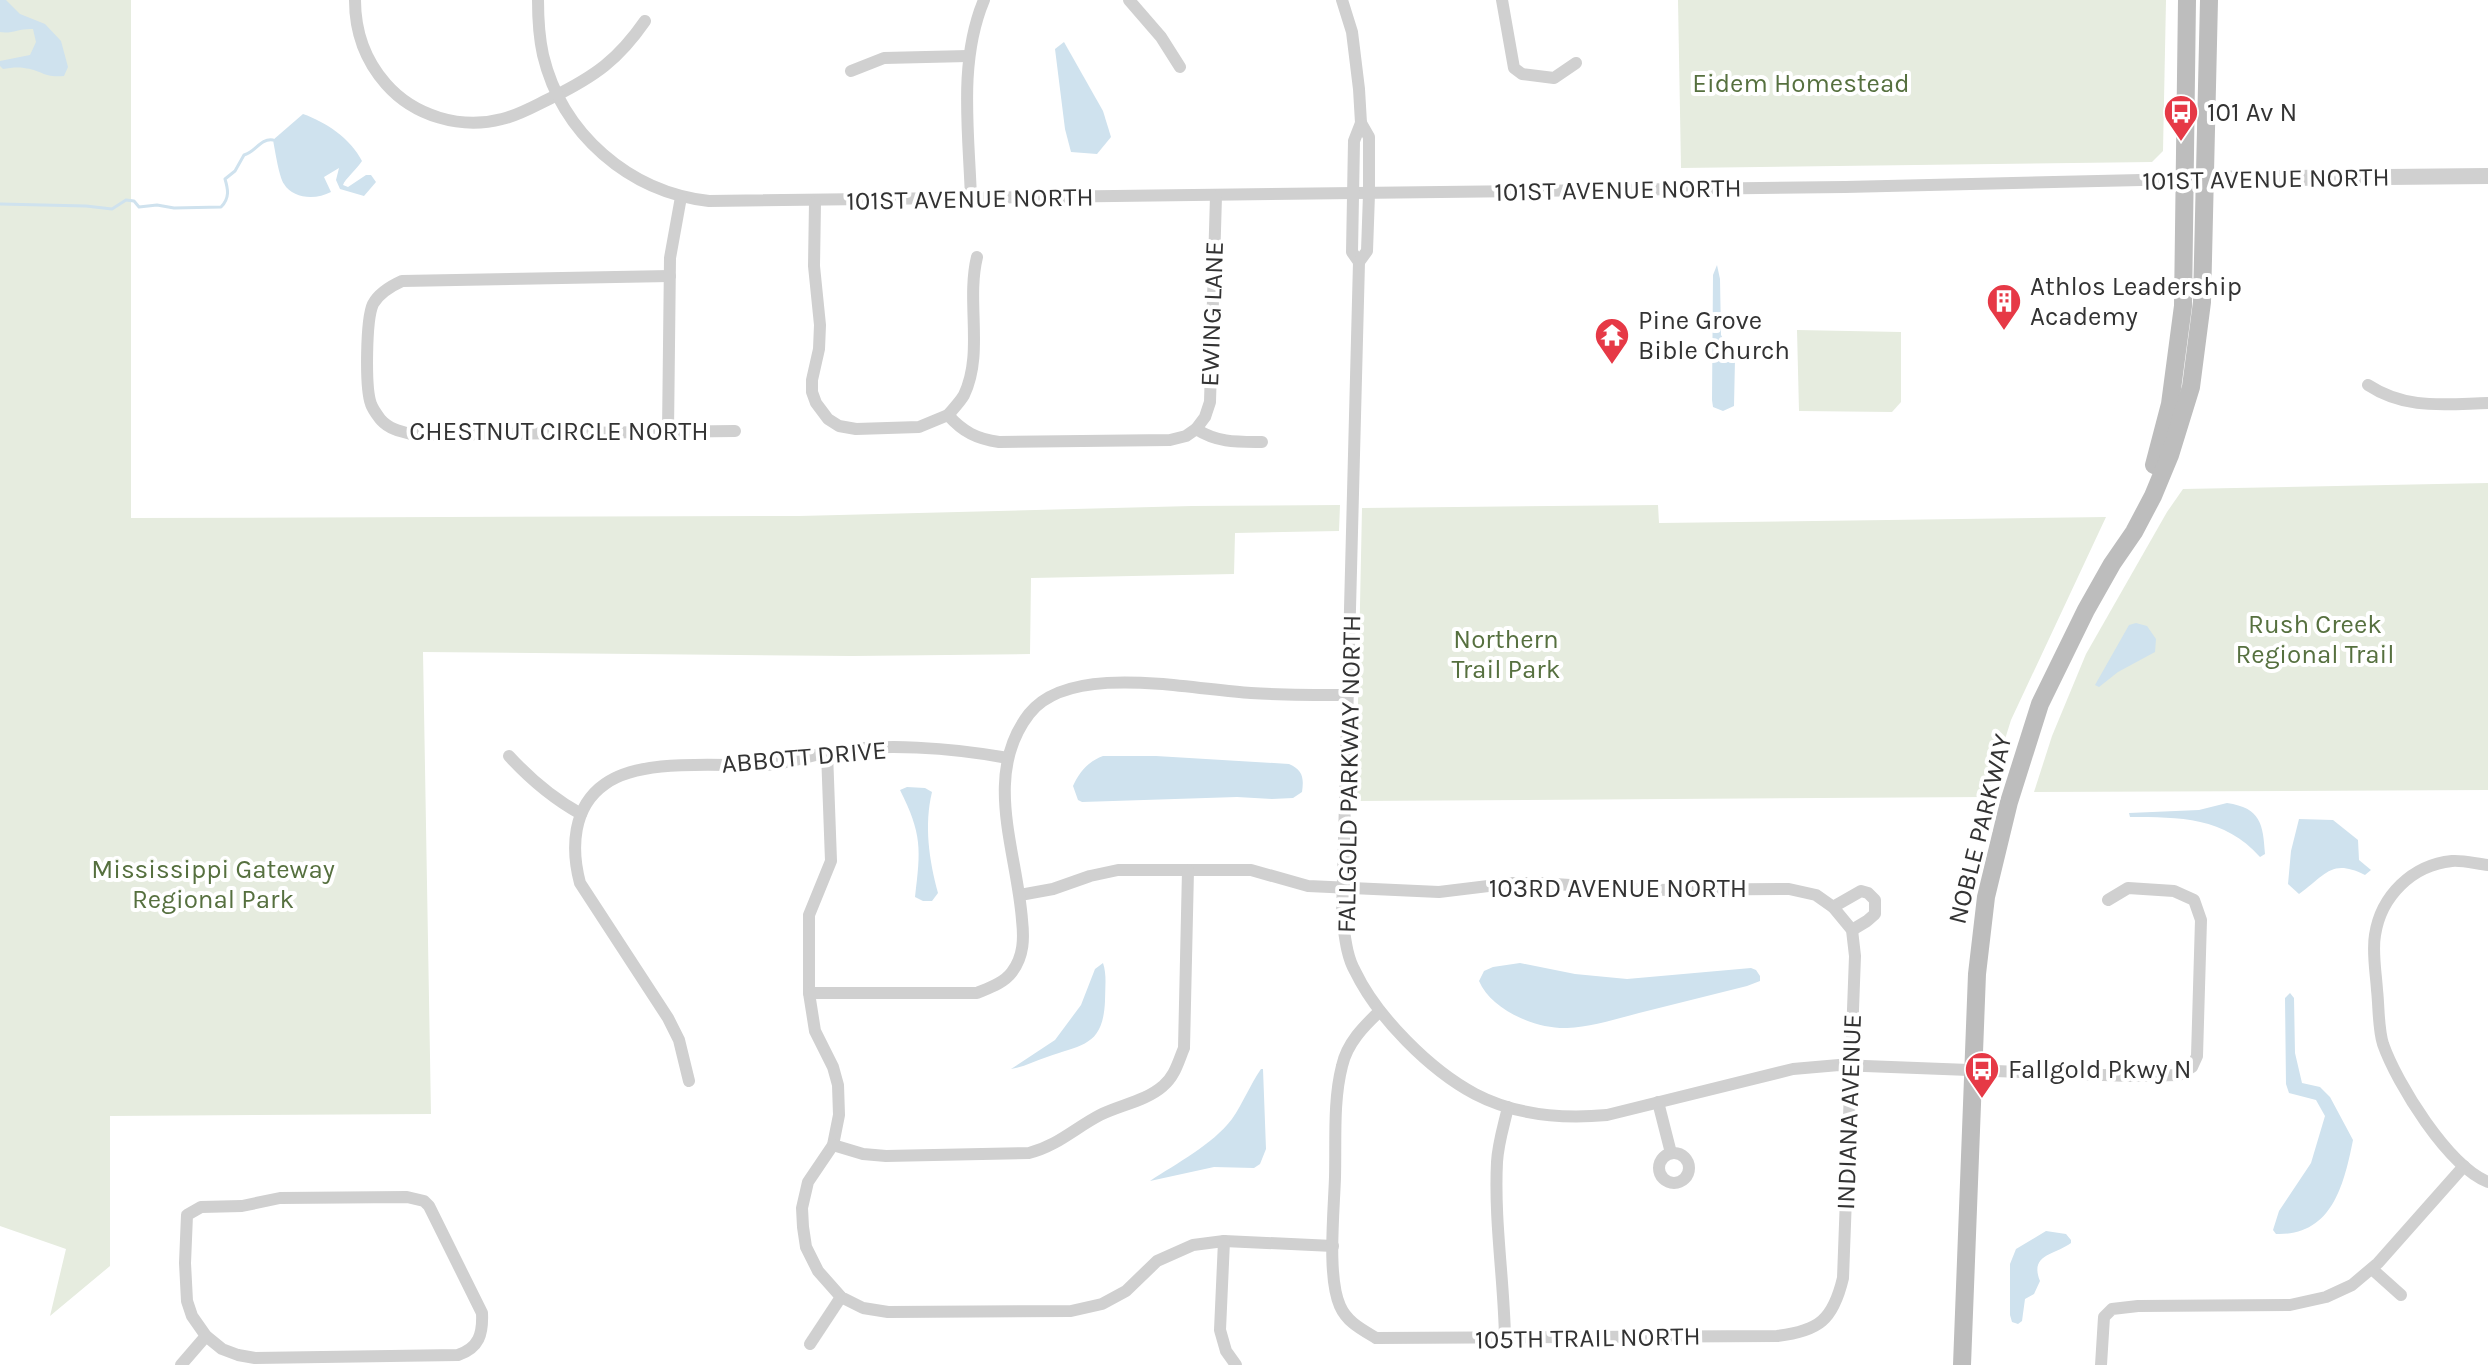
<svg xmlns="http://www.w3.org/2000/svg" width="2488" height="1365" viewBox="0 0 2488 1365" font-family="Karla,sans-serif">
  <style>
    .green { fill: #e6ecdf }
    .water { fill: #cfe2ee }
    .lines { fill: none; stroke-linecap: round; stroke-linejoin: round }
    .stream { stroke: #cfe2ee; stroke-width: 3 }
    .minor { stroke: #d0d0d0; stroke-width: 12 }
    .tertiary { stroke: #d0d0d0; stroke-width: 16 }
    .secondary { stroke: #bdbdbd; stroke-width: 18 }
    .labels { text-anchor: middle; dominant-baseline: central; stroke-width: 8; stroke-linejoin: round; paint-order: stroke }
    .park-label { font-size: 26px; fill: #56703f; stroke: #fff }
    .poi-label { font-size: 26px; fill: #333; stroke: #fff; text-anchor: start }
    .street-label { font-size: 26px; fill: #333; stroke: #fff }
  </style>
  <rect width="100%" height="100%" fill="#fff"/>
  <g class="green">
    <polygon points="0,0 131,0 131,518 799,516 1192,506 1340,505 1339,531 1235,533 1234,574 1031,578 1030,654 852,656 423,652 431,1114 110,1116 110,1266 50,1316 66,1249 0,1226"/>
    <polygon points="1678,0 2166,0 2163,151 2152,162 1681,168"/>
    <polygon points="1797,330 1901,332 1901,402 1892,412 1799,411"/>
    <polygon points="2488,483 2488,790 2034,792 2052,736 2086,654 2167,512 2183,489"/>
    <polygon points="1658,505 1659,523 2106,517 2011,720 1987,797 1356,801 1362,508"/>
  </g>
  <g class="water">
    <path d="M0,0H6L20,14L45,24L61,41L68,67L64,76C43,78 42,70 24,68C17,67 10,68 3,69L0,66V61L30,55L36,42L33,29C20,28 12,34 0,32Z"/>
    <polygon points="1064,42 1103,111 1111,137 1097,154 1071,152 1065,129 1055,49"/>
    <path d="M303,114C326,122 351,139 362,161C357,169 345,179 343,185L348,187L366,175H371L376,182L364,196L340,189L336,180L339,168L324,177L331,192C316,200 293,199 284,184C279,177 275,150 273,140Z"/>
    <polygon points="1717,265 1720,279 1721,335 1735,359 1734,406 1723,411 1713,407 1712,400 1713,275"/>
    <polygon points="2136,623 2147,626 2156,639 2155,652 2118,672 2099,687 2095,685 2129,625"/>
    <path d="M1103,756H1156L1289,764C1303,770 1304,778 1302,792L1293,798L1272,799L1237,797L1082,802L1078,800L1073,786C1079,772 1089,761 1103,756Z"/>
    <path d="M907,787L925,788L932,792C924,825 929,860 938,893L932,901H923L915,897C921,849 922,834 900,790Z"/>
    <path d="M2227,803C2261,808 2263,824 2265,854L2260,857C2225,817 2179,817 2130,817L2129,813L2199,810Z"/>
    <path d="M2299,819L2333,820L2358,840L2359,860L2371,870L2365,875C2331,858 2326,875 2299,894L2288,884L2291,851Z"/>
    <path d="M1103,963C1107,975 1105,988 1105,1001C1103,1046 1083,1044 1047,1057C1035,1061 1024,1067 1011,1069L1055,1040L1081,1005L1095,969Z"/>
    <path d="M1520,963L1575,974L1627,979L1751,968L1756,970L1760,976V981L1747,986C1711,995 1675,1004 1639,1013C1616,1019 1591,1027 1567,1028C1536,1029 1491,1010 1479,981L1484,971L1493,967Z"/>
    <path d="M2290,993L2294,998L2295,1053L2302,1083L2320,1087L2330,1097L2353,1140C2344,1185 2332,1236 2276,1234L2273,1230L2279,1211L2311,1163L2325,1116L2316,1100L2289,1093L2286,1084L2285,998Z"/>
    <path d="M1261,1069H1263L1266,1149L1260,1164L1254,1168L1214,1167L1150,1181C1177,1163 1212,1145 1232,1119C1243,1103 1250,1085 1261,1069Z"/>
    <path d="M2046,1231L2066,1234L2071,1240V1243C2055,1255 2029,1254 2040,1281L2034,1294L2025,1299L2022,1321L2018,1324L2012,1322L2010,1315V1264L2016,1249Z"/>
  </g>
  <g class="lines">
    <path class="stream" d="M0,204L86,206L112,209L126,200L134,201L139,207L157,205L174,208L221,207C230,198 228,189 225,179L235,171L244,155C256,152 260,138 273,140"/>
    <g class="minor">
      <path d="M355,0C355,32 364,59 386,84C414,116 461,130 502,119C520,115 536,105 553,97C595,76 618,60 645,21"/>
      <path d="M538,0C538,19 539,37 543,55C562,134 629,192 709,201L1845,187L2185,179"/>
      <polyline points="1129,0 1161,37 1180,67"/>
      <path d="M1342,0L1352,32L1359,89L1361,123L1354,141L1352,252L1359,262L1342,917C1345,935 1346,955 1355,971C1377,1017 1430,1070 1475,1094C1515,1115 1563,1119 1607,1115L1793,1069L1839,1065L2129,1076L2179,1075L2192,1067L2197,1056L2201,920L2194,900L2174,891L2128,888L2108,900"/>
      <polyline points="1502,0 1514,68 1522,74 1554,78 1576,63"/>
      <polyline points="851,71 884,58 968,56"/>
      <path d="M971,199C969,133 958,62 984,0"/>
      <path d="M815,202L814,266L820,325L819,349L812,380V392L816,403L828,419L839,426L856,429L919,427L948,415C963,432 977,439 999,442L1170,440L1186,436L1196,429C1218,443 1237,442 1262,442"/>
      <polyline points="1359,262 1367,251 1369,194 1369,137 1361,123"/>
      <path d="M670,276L402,281C391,286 379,293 373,304C366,319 365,388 371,404C373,410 378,416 381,420C390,430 403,432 415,435L735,431"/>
      <path d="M2368,385C2406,410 2444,404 2488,403"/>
      <path d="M948,415C953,409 960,402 964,395C984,353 966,302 977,257"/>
      <polyline points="1196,429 1205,417 1210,402 1216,196"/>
      <polyline points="668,432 670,258 681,197"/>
      <polyline points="827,752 831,861 809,915 809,993 815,1031 833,1067 838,1085 839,1115 833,1145 808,1182 802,1208 803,1227 806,1247 818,1271 841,1297 863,1308 888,1312 1071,1311 1102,1304 1126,1291 1157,1261 1193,1245 1224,1241 1333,1246"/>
      <path d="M509,756C531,780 552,798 581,814"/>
      <path d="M2488,865C2477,864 2463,860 2452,861C2412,865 2381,896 2375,935C2372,952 2376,973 2377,990C2379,1007 2378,1028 2383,1044C2397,1084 2448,1166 2488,1182"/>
      <path d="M1020,895L1053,889L1090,876L1118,870H1251L1308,886L1439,892L1513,883H1540L1645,890L1789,889L1816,895L1833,907L1852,930L1855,956L1843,1278C1833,1320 1819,1331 1777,1336L1376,1338C1361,1329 1347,1322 1340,1306C1327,1277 1334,1211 1335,1177C1336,1141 1333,1101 1342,1066C1347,1043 1364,1026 1380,1011"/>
      <polyline points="1833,907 1861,891 1868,893 1875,900 1875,914 1867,921 1852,930"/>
      <path d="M809,993H977C989,988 1004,983 1012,972C1024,956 1024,938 1022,920C1017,851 982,775 1029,714C1070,661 1192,690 1251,693C1283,695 1316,695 1348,695"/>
      <path d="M689,1081L679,1040L668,1018L580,883C571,849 572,807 605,784C642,757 721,767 766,765C787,764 806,756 826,753C881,742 953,748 1008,758"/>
      <polyline points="1658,1102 1671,1153"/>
      <path d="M833,1145L863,1154L886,1156L1029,1153C1057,1146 1075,1128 1100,1115C1120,1105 1146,1101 1163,1086C1175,1076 1178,1062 1184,1048L1188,870"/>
      <circle cx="1674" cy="1168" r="15"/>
      <path d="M407,1197L424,1201L429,1206L482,1313C483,1334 479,1348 458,1355L255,1358L238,1355L222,1349L206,1336L192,1316L187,1301L185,1263L187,1215L201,1207L242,1206L280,1198Z"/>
      <polyline points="1224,1241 1220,1330 1226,1351 1236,1365"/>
      <polyline points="2372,1269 2401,1295"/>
      <path d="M1505,1338C1504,1280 1494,1221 1497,1162C1498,1143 1504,1125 1508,1107"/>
      <polyline points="810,1344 841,1297"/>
      <polyline points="181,1365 206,1336"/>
      <polyline points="2101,1365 2104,1317 2112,1309 2138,1306 2290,1305 2326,1297 2352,1285 2378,1263 2464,1166"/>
    </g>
    <polyline class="tertiary" points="2194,179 2488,176"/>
    <g class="secondary">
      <polyline points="2154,465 2170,404 2183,306 2187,0"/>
      <polyline points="1962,1365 1977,974 1986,897 2009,802 2040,704 2086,610 2112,564 2134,532 2153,496 2170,455 2191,387 2202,302 2209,0"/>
    </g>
  </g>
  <defs>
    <g id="bus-pin" transform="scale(1.8)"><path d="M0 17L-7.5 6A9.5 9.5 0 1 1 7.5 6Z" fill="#e63946" stroke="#fff"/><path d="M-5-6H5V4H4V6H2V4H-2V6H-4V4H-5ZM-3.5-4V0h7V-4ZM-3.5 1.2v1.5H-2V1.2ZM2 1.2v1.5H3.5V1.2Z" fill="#fff"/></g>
    <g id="building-pin" transform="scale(1.8)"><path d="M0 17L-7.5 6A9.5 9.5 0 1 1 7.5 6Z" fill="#e63946" stroke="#fff"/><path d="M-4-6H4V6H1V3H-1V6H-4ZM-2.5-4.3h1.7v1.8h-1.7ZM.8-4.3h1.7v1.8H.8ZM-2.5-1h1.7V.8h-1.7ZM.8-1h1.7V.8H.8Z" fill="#fff"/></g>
    <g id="temple-pin" transform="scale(1.8)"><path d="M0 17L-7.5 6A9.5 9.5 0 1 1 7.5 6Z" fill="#e63946" stroke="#fff"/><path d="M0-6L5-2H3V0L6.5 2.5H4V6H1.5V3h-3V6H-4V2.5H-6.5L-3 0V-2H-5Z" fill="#fff"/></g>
  </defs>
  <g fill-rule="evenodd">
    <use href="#bus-pin" x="2181" y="112"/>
    <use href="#building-pin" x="2004" y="301"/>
    <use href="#temple-pin" x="1612" y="335"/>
    <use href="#bus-pin" x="1982" y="1069"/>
  </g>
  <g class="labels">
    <g class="park-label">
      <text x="1801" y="83">Eidem Homestead</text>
      <text x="2315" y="624">Rush Creek<tspan x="2315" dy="30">Regional Trail</tspan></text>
      <text x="1506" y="639">Northern<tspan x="1506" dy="30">Trail Park</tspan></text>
      <text x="213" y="869">Mississippi Gateway<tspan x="213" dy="30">Regional Park</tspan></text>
    </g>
    <g class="poi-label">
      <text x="2207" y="112">101 Av N</text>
      <text x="2030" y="286">Athlos Leadership<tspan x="2030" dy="30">Academy</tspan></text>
      <text x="1638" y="320">Pine Grove<tspan x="1638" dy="30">Bible Church</tspan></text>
      <text x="2008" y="1069">Fallgold Pkwy N</text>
    </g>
    <g class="street-label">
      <text transform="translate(2266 179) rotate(-1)">101ST AVENUE NORTH</text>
      <text transform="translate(1618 190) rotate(-1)">101ST AVENUE NORTH</text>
      <text transform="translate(970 199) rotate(-1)">101ST AVENUE NORTH</text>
      <text transform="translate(1212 314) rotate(-88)">EWING LANE</text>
      <text x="559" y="431">CHESTNUT CIRCLE NORTH</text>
      <text transform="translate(804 757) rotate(-5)">ABBOTT DRIVE</text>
      <text transform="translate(1349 774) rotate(-89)">FALLGOLD PARKWAY NORTH</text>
      <text transform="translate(1980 829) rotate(-76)">NOBLE PARKWAY</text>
      <text x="1618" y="888">103RD AVENUE NORTH</text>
      <text transform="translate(1849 1112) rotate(-88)">INDIANA AVENUE</text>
      <text transform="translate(1588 1338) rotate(-1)">105TH TRAIL NORTH</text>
    </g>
  </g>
</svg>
